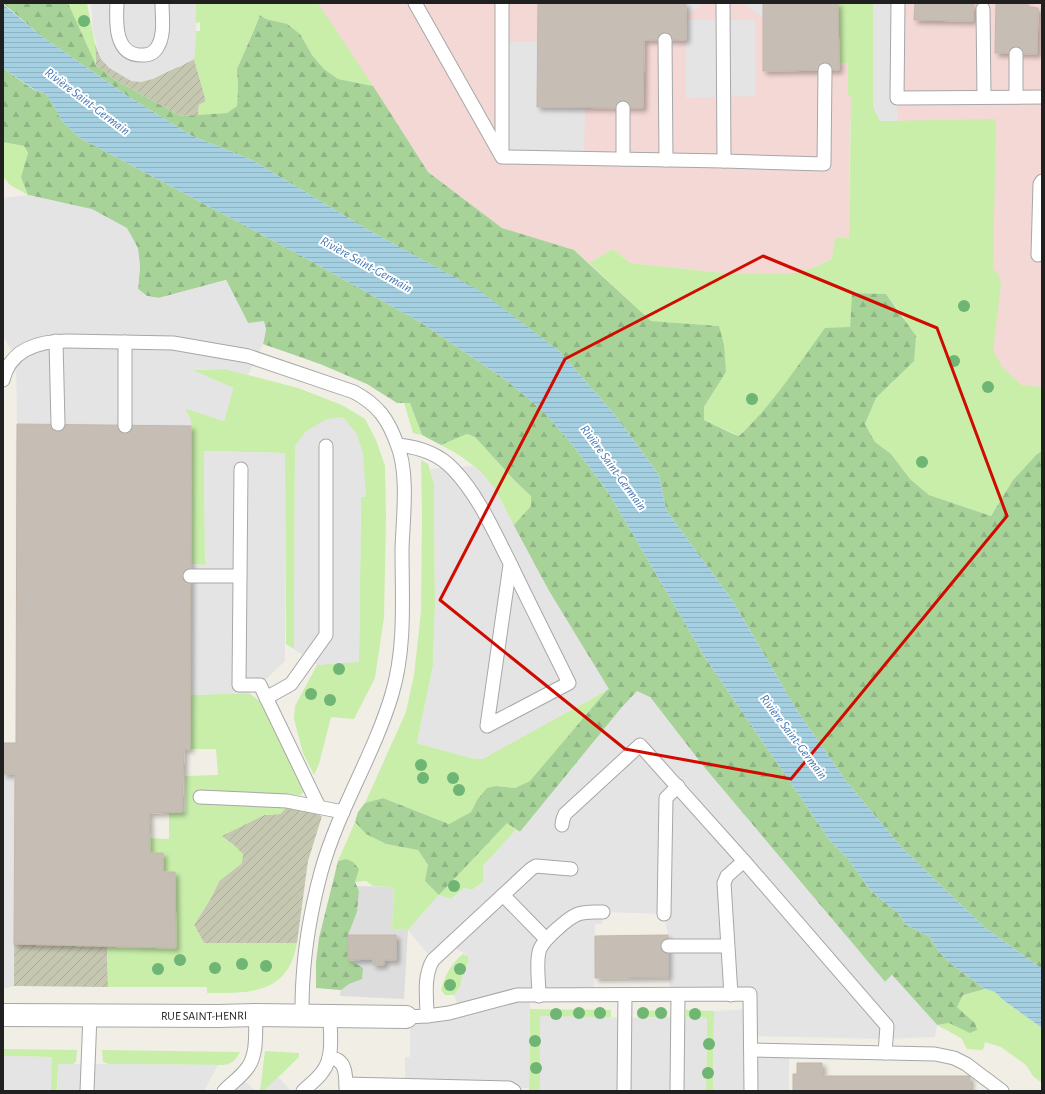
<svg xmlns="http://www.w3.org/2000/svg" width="1045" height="1094" viewBox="0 0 1045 1094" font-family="'Alegreya Sans',sans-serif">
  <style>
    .residential { fill: #dedddd }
    .commercial { fill: #f3d8d5 }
    .construction { fill: url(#construction-furrows) }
    .grass { fill: #c8eeaa }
    .forest { fill: url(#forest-firs) }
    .parking { fill: #e4e4e4 }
    .water { fill: url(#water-rules) }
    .building { fill: #c6beb5; stroke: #c4b6a8; filter: url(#shadow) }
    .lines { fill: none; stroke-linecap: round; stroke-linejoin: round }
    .service-casing { stroke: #a7a7a7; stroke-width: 15 }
    .minor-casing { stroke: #a7a7a7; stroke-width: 24 }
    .service { stroke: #fff; stroke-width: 13 }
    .minor { stroke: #fff; stroke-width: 22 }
    .tree { fill: #6fb574 }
    .marked { fill: none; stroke: #d00b00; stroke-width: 3; stroke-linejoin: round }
    .labels { text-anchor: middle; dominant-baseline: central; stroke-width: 4; stroke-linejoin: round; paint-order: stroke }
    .street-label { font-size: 12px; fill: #202020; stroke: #fff }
    .water-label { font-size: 13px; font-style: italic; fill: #4678b6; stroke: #fff }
  </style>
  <defs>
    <pattern id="construction-furrows" width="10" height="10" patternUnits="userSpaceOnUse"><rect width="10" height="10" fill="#c5c7b1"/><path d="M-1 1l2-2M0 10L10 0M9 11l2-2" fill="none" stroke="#a9ab98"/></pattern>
    <pattern id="forest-firs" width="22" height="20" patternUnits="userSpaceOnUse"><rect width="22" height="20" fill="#a7d399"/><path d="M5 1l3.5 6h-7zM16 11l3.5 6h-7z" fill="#8fb584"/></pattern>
    <pattern id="water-rules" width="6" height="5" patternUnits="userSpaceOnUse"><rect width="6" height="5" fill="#a5d0e1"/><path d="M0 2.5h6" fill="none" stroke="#8eb2c1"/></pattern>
    <filter id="shadow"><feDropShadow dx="3.5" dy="3.5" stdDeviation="2" flood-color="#0004"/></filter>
  </defs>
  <rect width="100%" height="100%" fill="#f1eee6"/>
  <polygon class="residential" points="357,886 394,887 392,929 408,930 404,999 340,996 348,935 357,912 359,891"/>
  <polygon class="commercial" points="318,3 1042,3 1042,387 1022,385 1002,367 850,122 849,238 832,259 817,266 796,273 733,274 630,263 613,249 589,263 574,250 502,228 428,172"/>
  <g class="construction">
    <polygon points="95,44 101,59 111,69 179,67 194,59 205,97 205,102 199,105 198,115 181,116 115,80 96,65"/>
    <polygon points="288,806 322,816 308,861 297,943 204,943 194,925 211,898 219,881 242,863 235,846 221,836 264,815 280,814"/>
    <polygon points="14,944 107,946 108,987 14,986"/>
  </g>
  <g class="grass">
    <polygon points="68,3 87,3 95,44 96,65"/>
    <polygon points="196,3 318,3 373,86 338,79 324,69 312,55 300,34 287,25 266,19 260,15 237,69 238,89 237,106 227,113 198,115 199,105 205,102 205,97 194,59 196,31 200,31 200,22 196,23"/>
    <polygon points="838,3 873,3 873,107 880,121 996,119 993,269 999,275 1001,285 993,350 1002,367 1022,385 1042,387 1042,451 1037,454 1013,480 991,516 929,495 910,479 891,454 875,442 865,424 876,398 894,381 904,317 886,294 852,293 850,327 788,380 755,421 739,436 704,420 704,407 726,372 719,326 651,321 589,263 613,249 630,263 733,274 796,273 817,266 832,259 835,238 849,238 851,96 848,96 848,63 838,63"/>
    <polygon points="3,142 24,146 28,154 21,177 28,195 10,185 3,177"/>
    <polygon points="225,369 298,388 342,405 365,419 376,440 385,466 386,518 384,617 375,678 354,719 331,717 319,764 314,775 303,753 294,719 295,706 317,665 359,661 361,497 366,496 295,446 294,649 286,644 285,453 204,451 205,565 191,564 191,421 185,408 224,421 233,388 192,370"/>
    <polygon points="404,403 410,403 422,435 413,433"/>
    <path d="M467,434L475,437L515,481L531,496V506L513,526C507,513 501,499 493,487C480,468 461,455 441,445Z"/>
    <polygon points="421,460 428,464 434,483 435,606 433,666 417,743 471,758 482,759 609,689 531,781 515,788 496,786 477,800 471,812 449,824 383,798 365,803 406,712 414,675 421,612 422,517"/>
    <path d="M249,693L259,701L274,726L303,791L301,795L196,791L195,800L288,806L280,814L264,815L222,836L235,846L243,854L242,863L219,881L211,898L194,925L204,943H297C295,953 292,965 284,974C267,995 232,993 207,993V987H108L107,946L176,947L175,873L163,872V853H150V838L169,839V813L186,812L185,776L218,775L216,749H190V695Z"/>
    <polygon points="355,822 366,834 386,844 418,850 428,865 439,895 507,822 516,830 483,866 483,882 472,890 464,888 451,899 439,895 408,930 392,929 394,887 373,886 366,881 355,882 346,859 338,861"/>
    <path d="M463,954L468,956L469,961L464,970L460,987L454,995H445L441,990C445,976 451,963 463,954Z"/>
    <polygon points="985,989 995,992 1003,1000 1042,1028 1042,1083 1033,1076 1026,1065 1001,1047 985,1042 983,1050 967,1049 961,1038 937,1025 949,1023 970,1032 975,1023 957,1007 963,995"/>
    <polygon points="530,1009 611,1010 611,1017 540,1017 540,1091 529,1091"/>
    <polygon points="637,1010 668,1011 667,1017 637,1017"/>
    <polygon points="686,1010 714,1011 713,1091 706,1091 707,1018 686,1017"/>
    <polygon points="3,1049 77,1050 76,1062 73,1064 58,1064 57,1091 51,1091 51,1057 3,1056"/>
    <path d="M102,1050L240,1052C235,1060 233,1064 223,1065L109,1064L103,1062Z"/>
    <polygon points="265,1051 299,1053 299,1057 264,1091 260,1091"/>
  </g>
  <g class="forest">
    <path d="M3,3H68L96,65L115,80L181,116L227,113L237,106L238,89L237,69L254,30L260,15L266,19L287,24L300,34L312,55L324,69L338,79L373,86L428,172L502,228L574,250L651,321L719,326L724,345L726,372L704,407V420L733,434L739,436C773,404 798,365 825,328L850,327L852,293L886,294L916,336L914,361L876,398L865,424L875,442L891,454L910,479L929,495L991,516L1013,480L1037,454L1042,451V969L984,927L901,847L846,781L798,712L732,600L666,510L659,475L615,415L559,351L479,291L370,231L252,160L192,136L129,97L41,36Z"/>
    <polygon points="3,68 34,90 45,93 51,101 62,121 80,138 300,255 420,322 506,380 542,410 572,444 608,492 706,659 829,839 848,859 871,891 898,913 906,925 929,936 940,953 951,964 985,989 963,995 957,1007 975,1023 977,1030 970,1033 949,1023 937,1025 892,975 885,982 704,767 650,697 623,706 520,832 507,823 439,895 425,881 428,865 418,850 386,844 366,834 355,822 358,812 365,803 383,798 449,824 471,812 477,800 487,788 496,786 515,788 530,781 608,689 549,591 513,526 531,506 531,496 515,481 475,437 467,434 441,445 422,435 410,403 397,403 367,384 320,364 263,344 266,329 248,323 226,280 159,298 147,296 138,289 140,265 55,201 28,195 21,177 28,153 24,146 3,142"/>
    <polygon points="346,859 353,862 359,869 355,882 359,891 357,912 348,935 348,959 363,968 362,979 349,984 341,990 316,988 316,962 319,938 338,861"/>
  </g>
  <g class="parking">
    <polygon points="91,3 196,3 196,40 194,59 153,79 141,82 131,81 111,69 101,59 93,32"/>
    <polygon points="686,3 763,3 763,18 745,4 701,4 686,17"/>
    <polygon points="873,3 898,3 897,98 898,121 880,121 873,107"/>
    <polygon points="686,20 755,20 755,96 686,98"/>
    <polygon points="503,42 538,42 537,107 585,107 584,159 502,157"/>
    <polygon points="28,195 92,209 127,228 138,248 140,265 138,289 147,296 159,298 226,280 248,323 264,321 266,329 263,344 248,375 224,369 193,370 233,388 224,421 185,408 191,421 191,426 17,424 16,356 3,337 3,198"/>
    <polygon points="343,417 357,434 363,454 366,496 361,497 359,662 317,665 294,649 295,446 306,431 327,419"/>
    <polygon points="204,451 285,453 285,661 260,685 249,693 190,695 191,564 205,565"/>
    <polygon points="475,466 494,488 549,591 609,689 482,759 471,758 417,743 433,666 435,606 434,483 430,469"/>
    <polygon points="637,691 650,697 704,767 885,982 892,975 937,1025 935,1037 886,1039 751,1036 750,1049 789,1051 789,1091 713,1091 714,1011 750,1009 750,994 672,995 668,977 668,935 664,914 603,912 602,924 595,924 594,995 530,996 529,1088 504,1088 503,1091 357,1091 357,1085 405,1085 405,1057 410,1057 410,1016 460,1011 454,995 460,987 464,970 469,961 468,956 449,944 433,960 408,930 439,895 451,899 464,888 472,890 483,882 483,866 516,830 520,832 623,706"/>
    <polygon points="3,774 15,774 14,986 3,989"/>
    <polygon points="540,1016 611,1017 624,1018 678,1017 707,1018 706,1091 540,1091"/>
    <polygon points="3,1056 52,1057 51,1091 3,1091"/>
    <polygon points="58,1064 89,1064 218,1065 204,1091 58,1091"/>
    <polygon points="239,1076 256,1091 224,1091"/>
    <polygon points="278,1077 291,1091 264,1091"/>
  </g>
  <polygon class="water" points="3,4 41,36 129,97 192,136 252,160 370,231 480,291 559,351 615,415 659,475 666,510 732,600 798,712 846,781 901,847 984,927 1042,969 1042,1028 1003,1000 995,992 985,989 951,964 940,953 929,936 906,925 898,913 871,891 848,859 829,839 706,659 608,492 572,444 542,410 506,380 420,322 300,255 80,138 62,121 51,101 45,93 35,90 3,68"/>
  <g class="building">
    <polygon points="538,3 686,3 686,40 644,40 643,108 537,107"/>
    <polygon points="763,3 838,3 839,70 763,71"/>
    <polygon points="915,3 974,3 973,21 914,20"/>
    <polygon points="996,3 1028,3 1028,7 1038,8 1037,54 995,53"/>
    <polygon points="17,424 191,426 190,749 184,749 182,812 149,813 150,853 163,853 163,872 175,872 176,948 14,944 15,774 3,774 3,743 16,743"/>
    <polygon points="348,935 396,935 396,960 384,960 384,965 373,965 373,959 348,960"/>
    <polygon points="668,935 668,977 595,978 595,936"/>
    <polygon points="797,1063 822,1063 822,1076 970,1076 970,1091 793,1091 793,1074 797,1074"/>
  </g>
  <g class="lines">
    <g class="service-casing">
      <g id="service">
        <path d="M117,3C116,22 114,57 144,55C150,55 155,52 158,46C165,34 162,16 162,3"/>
        <polyline points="415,3 502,157 724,161 723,3"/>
        <polyline points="898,3 897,98 1042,97"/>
        <polyline points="983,9 984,97"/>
        <polyline points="665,40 666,160"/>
        <polyline points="1016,97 1016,54"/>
        <polyline points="502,156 502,3"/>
        <polyline points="623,159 623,108"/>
        <polyline points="724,161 824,164 825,70"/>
        <polyline points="1038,255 1040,184 1042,181"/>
        <polyline points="56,341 58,424"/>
        <path d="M3,380C10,349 39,341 68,341L173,343L248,356L354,392C378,405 388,419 397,444C409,473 403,518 402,549C402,597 406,647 392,694C374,755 338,810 321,872C312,906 305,944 303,979C302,991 302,1004 302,1016"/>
        <polyline points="125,426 125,342"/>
        <path d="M398,445C418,447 438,453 453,469C479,496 494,532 511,565C530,605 550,644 569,683L487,726L510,565"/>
        <polyline points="241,469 239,685 260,685 319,807"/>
        <polyline points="190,576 240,576"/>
        <polyline points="266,698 291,684 326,635 326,446"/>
        <polyline points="200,797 287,801 343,812"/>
        <polyline points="562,825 563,819 565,814 640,745 744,861"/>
        <polyline points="664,914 666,798 678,786"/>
        <polyline points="546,939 503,895 531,869 536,866 571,869"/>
        <polyline points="668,946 727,946"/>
        <polyline points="731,995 724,883 727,876 744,861 887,1026 885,1053"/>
        <path d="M539,996C539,983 536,964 539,952C541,941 568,918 578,914C586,911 595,912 603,912"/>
        <path d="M427,1016C427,997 423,977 433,960L503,895"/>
        <polyline points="406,1017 427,1016 449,1013 517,995 750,994 751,1091"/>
        <polyline points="751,1050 935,1054 954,1058 966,1064 1002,1091"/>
        <path d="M329,1058C347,1058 346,1077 346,1091"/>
        <polyline points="346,1084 509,1088 514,1091"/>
        <polyline points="87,1091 90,1015"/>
        <path d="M224,1091C232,1083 242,1076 248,1067C258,1053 255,1031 256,1015"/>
        <path d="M303,1091C309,1085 318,1079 323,1071C334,1057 330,1033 330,1016"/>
        <polyline points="624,1091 625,995"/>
        <polyline points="677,1091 678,995"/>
      </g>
    </g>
    <g class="minor-casing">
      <g id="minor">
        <path id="s1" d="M3,1015L218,1016L256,1015L406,1017"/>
      </g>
    </g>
    <use href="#service" class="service"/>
    <use href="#minor" class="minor"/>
  </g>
  <g class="tree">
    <circle cx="84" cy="21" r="6"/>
    <circle cx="964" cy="306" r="6"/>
    <circle cx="954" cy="361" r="6"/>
    <circle cx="988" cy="387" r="6"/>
    <circle cx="752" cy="399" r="6"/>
    <circle cx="922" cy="462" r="6"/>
    <circle cx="339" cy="669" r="6"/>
    <circle cx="311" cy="694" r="6"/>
    <circle cx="330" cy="700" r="6"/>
    <circle cx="421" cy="765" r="6"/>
    <circle cx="423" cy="778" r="6"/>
    <circle cx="453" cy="778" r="6"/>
    <circle cx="459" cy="790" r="6"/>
    <circle cx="454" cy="886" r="6"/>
    <circle cx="180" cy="960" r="6"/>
    <circle cx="242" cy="964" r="6"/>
    <circle cx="266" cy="966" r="6"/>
    <circle cx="215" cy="968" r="6"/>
    <circle cx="158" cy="969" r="6"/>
    <circle cx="460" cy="969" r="6"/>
    <circle cx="450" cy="985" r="6"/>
    <circle cx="579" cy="1013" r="6"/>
    <circle cx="600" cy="1013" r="6"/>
    <circle cx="643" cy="1013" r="6"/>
    <circle cx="661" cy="1013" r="6"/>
    <circle cx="556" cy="1014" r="6"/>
    <circle cx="695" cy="1014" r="6"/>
    <circle cx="535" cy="1041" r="6"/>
    <circle cx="709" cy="1044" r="6"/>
    <circle cx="536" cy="1068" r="6"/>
    <circle cx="708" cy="1073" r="6"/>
  </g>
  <path class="marked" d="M763,256L937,328L1007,516L791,779L625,749L440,600L565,359Z"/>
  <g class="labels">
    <g class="street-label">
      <text stroke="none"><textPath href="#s1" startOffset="201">RUE SAINT-HENRI</textPath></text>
    </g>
    <g class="water-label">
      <text transform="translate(87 102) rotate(37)">Rivière Saint-Germain</text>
      <text transform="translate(366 265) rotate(29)">Rivière Saint-Germain</text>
      <text transform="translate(613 468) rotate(54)">Rivière Saint-Germain</text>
      <text transform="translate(793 737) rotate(53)">Rivière Saint-Germain</text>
    </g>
  </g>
  <rect width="1045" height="1094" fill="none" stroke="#202020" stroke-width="8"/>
</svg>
